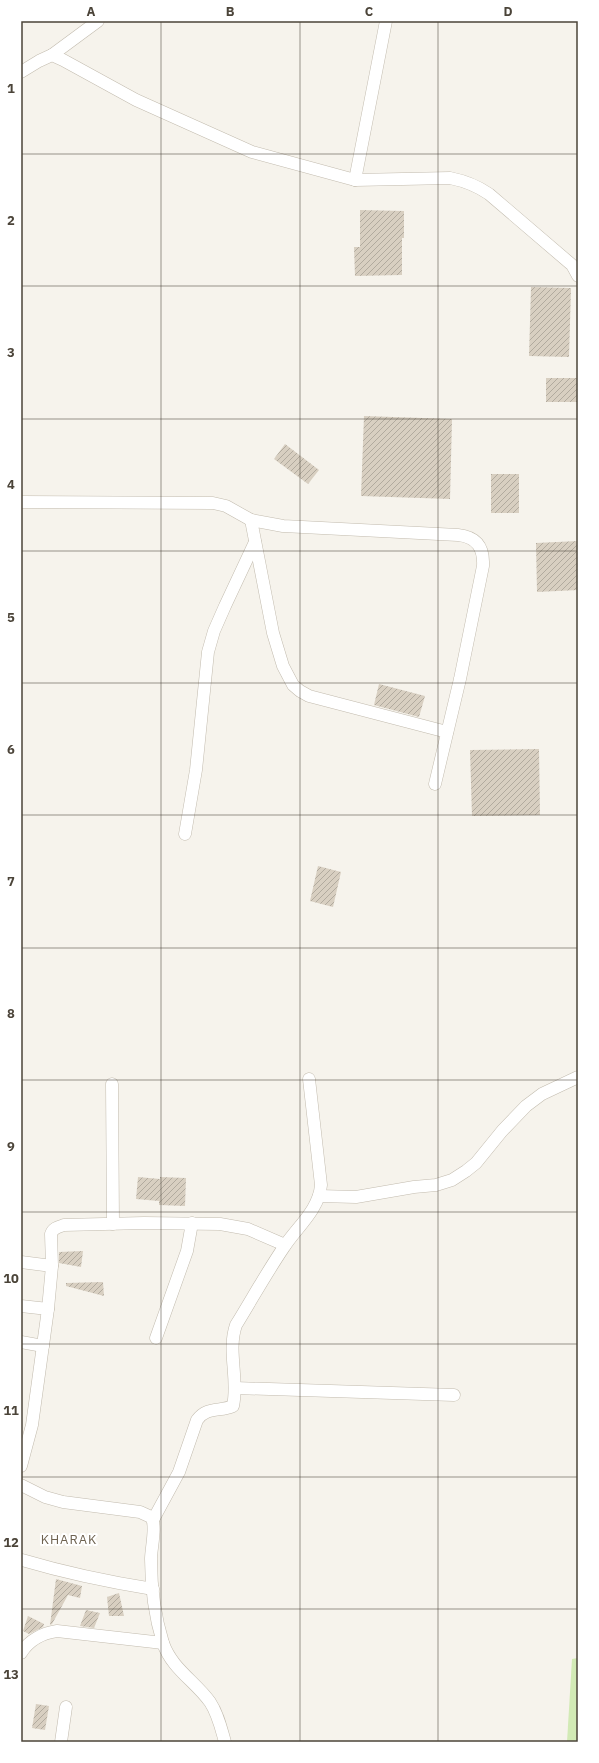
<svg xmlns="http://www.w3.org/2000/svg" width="599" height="1763" viewBox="0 0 599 1763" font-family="'IBM Plex Sans',sans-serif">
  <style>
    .grass { fill: #d2eab5 }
    .building { fill: url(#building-hatch) }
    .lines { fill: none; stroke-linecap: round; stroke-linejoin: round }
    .minor-casing { stroke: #c2bbae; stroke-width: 13 }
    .minor { stroke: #fff; stroke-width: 12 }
    .grid { fill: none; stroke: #4b4439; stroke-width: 1; stroke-opacity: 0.55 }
    .labels { text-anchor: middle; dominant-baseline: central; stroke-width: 4; stroke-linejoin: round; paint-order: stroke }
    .neighbourhood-label { font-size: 13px; letter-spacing: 1px; fill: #6e6250; stroke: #fff }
    .neatline { fill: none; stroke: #4b4439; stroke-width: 1.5 }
    .grid-label { font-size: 13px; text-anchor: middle; font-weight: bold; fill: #4b4439 }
  </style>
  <defs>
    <pattern id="building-hatch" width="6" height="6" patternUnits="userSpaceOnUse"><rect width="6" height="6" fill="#d8cfc1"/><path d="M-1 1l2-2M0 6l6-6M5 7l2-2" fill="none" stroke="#b1aa9e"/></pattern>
  </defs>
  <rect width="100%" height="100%" fill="#f6f3ec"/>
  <polygon class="grass" points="578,1658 578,1742 567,1742 572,1659"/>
  <g class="building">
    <polygon points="360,210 404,211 404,238 402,238 402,275 355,276 354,247 360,247"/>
    <polygon points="531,287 571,288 569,357 529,356"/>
    <rect x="546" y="378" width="32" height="24"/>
    <polygon points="364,416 452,419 450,499 361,496"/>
    <polygon points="285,444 319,470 308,484 274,459"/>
    <rect x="491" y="474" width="28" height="39"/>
    <polygon points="578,541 578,590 537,592 536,543"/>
    <polygon points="379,684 425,696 419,717 374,705"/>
    <polygon points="539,749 540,815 472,816 470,750"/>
    <polygon points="318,866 341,872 333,907 310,901"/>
    <polygon points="138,1177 160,1179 160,1177 186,1178 185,1206 159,1205 159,1201 136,1199"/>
    <polygon points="83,1251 81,1267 59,1263 59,1252"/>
    <polygon points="103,1282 104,1296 66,1286 66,1283"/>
    <polygon points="56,1579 82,1586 80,1598 68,1595 52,1624 50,1625"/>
    <polygon points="119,1593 124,1616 109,1616 107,1597"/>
    <polygon points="86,1610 100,1613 94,1628 80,1626"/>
    <polygon points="28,1616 44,1624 43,1627 29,1634 23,1631"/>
    <polygon points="36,1704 49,1706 45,1730 32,1728"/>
  </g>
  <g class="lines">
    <g class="minor-casing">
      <g id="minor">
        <polyline points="52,55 98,21"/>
        <path d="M21,72L39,61L52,55L63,60L136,100L252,152L355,180L450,178C465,181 476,185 489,194L572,265L578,276"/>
        <polyline points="355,180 386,21"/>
        <path d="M21,502L213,503L226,506L251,520L283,526L458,535C477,537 484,548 483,566L460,679L435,784"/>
        <polyline points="251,520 273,633 283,666 293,685 300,691 309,696 447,732"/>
        <polyline points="185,834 196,770 208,652 214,631 225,606 255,542"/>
        <polyline points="112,1084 113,1224"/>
        <polyline points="319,1196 356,1197 414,1187 436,1185 452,1180 466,1171 476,1163 502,1131 526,1106 542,1094 578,1077"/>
        <polyline points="21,1262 52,1266 48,1309 32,1425 21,1466"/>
        <path d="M52,1266L51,1234C53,1228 58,1227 64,1225L144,1223L220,1224L248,1229L285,1245"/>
        <polyline points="21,1306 48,1309"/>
        <polyline points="156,1338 187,1251 192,1223"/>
        <polyline points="21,1342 43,1346"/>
        <polyline points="235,1388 454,1395"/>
        <path d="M21,1485L45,1497L63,1502L140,1512L151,1517C157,1525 151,1548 151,1559C151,1586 155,1617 163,1643C172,1669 195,1681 210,1702C218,1714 221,1728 225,1742"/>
        <path d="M153,1520L179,1472L197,1420C207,1406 220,1412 233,1406C239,1379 227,1351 236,1325C252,1299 267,1272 284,1247C297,1227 319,1210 321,1185L309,1079"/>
        <path d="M22,1560C66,1573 109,1582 153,1589"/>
        <path d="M21,1653C29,1640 43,1633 57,1631L163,1643"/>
        <polyline points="61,1742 66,1707"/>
      </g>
    </g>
    <use href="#minor" class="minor"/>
  </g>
  <path class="grid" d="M161,21V1742M300,21V1742M438,21V1742M21,154H578M21,286H578M21,419H578M21,551H578M21,683H578M21,815H578M21,948H578M21,1080H578M21,1212H578M21,1344H578M21,1477H578M21,1609H578"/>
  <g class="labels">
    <g class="neighbourhood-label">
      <text x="69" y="1539">KHARAK</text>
    </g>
  </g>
  <rect width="599" height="1763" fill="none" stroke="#ffffff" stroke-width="44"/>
  <rect x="22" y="22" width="555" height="1719" class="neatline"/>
  <g class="grid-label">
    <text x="91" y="16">A</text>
    <text x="230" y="16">B</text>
    <text x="369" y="16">C</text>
    <text x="508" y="16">D</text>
    <text x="11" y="93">1</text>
    <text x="11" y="225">2</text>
    <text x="11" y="357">3</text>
    <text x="11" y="489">4</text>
    <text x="11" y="622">5</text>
    <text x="11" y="754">6</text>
    <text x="11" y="886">7</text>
    <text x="11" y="1018">8</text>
    <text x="11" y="1151">9</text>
    <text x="11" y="1283">10</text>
    <text x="11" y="1415">11</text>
    <text x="11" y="1547">12</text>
    <text x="11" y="1679">13</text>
  </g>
</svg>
